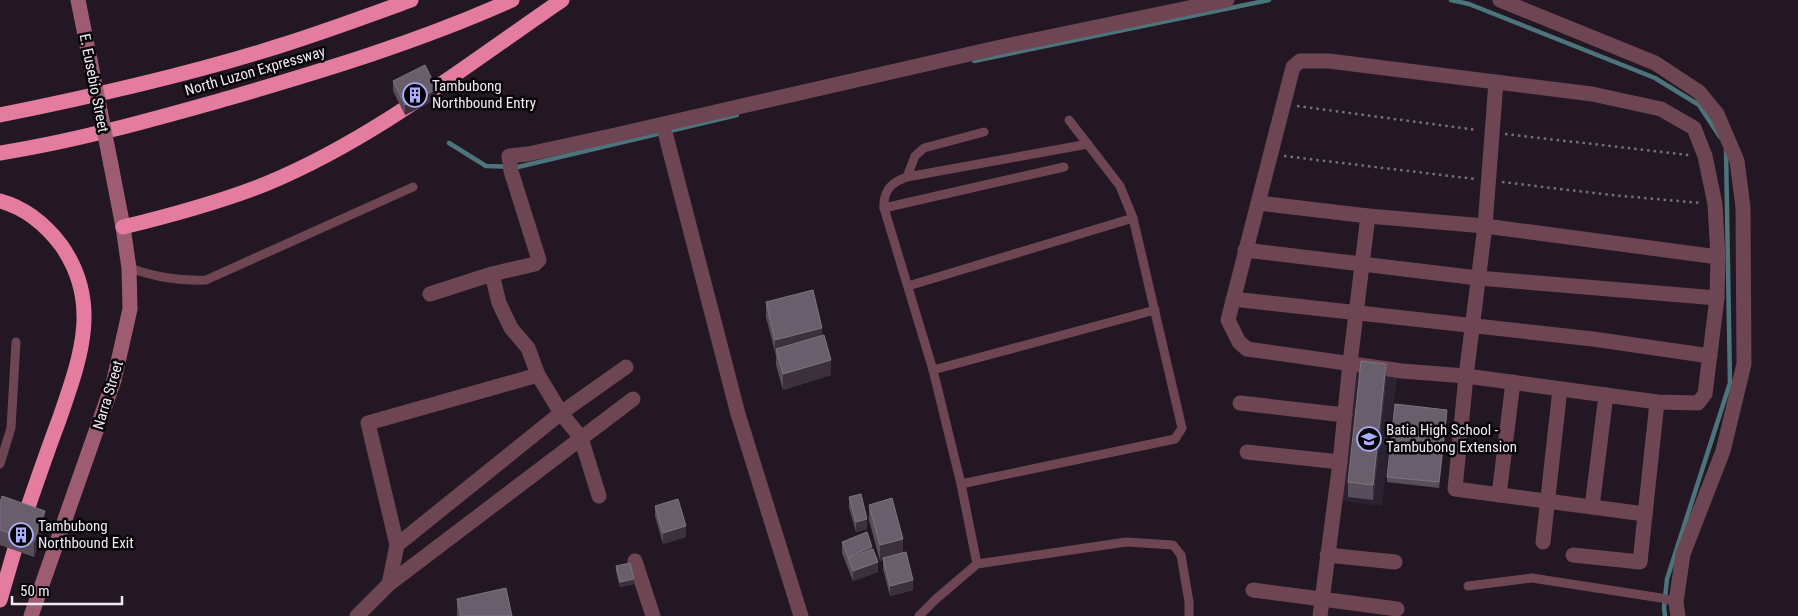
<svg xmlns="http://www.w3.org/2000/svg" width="1798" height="616" viewBox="0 0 1798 616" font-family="'Roboto Condensed',sans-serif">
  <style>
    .education { fill: #2b2231 }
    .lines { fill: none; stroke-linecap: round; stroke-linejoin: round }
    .stream { stroke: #4c747b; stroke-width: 4.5 }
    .path { stroke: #786e79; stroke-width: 2.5; stroke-dasharray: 2.5 4; stroke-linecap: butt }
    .service { stroke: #6e4552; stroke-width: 9 }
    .minor { stroke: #6e4552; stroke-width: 15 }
    .secondary { stroke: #9d5c71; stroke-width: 15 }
    .motorway { stroke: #e37c9f; stroke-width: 15 }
    .secondary-bridge { stroke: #9d5c71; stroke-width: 15 }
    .wall { fill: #584d5a }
    .shaded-wall { fill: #3c303d }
    .building { fill: #695e6b; stroke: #7e7380 }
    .labels { text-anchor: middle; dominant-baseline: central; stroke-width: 5; stroke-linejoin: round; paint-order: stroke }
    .street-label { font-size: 15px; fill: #f1e9f2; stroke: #080509 }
    .poi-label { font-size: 15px; fill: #f1e9f2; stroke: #080509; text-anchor: start }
  </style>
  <rect width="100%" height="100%" fill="#221723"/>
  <polygon class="education" points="1355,373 1397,378 1382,506 1341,501"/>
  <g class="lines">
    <g class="stream">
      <polyline points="1451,0 1469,4 1655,78 1699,105 1720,137"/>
      <polyline points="974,61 1269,0"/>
      <polyline points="449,143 486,166 518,167 737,115"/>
      <polyline points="1665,616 1664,608 1667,579 1730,383 1726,150"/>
    </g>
    <g class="path">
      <polyline points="1297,106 1477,130"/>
      <polyline points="1505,134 1689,155"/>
      <polyline points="1284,156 1475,179"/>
      <polyline points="1502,182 1611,195 1701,203"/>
    </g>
    <g class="service">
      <polyline points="1069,120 1120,186 1133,218"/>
      <polyline points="907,177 915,156 924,148 984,132"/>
      <path d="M884,208C883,191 891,182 907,177L1088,144"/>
      <path d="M129,268C157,277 176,281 206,280L413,187"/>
      <polyline points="908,286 1133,218 1182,428 1175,439 961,484"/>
      <polyline points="933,370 1155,310"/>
      <polyline points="0,464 11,428 16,342"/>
      <polyline points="977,564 961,484 933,370 884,208 1064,167"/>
      <polyline points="1468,586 1532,578 1661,598 1676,602"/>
      <polyline points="919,616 936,599 977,564 1126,542 1173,545 1181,555 1189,602 1189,616"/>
    </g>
    <g class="minor">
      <polyline points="1500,0 1655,63 1699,92 1717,114 1737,161 1743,207 1744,364 1723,451 1683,554 1676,602 1678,616"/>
      <polygon points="1300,61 1329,61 1592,94 1661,109 1694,128 1705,156 1715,204 1718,257 1717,298 1705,394 1698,403 1657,402 1466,376 1402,371 1247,349 1239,342 1228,320 1293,67"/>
      <polyline points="1496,82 1485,226 1466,376 1455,489 1645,514"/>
      <polyline points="666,136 738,414 801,616"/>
      <polyline points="1258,203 1368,216 1485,226 1718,257"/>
      <polyline points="1245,250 1478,278 1717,298"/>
      <polyline points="492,274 499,303 511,328 528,348 538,375 561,413 581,438 599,496"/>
      <polyline points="430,294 492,274 535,264 539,260 511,171 509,156 528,154 611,136 996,48 1227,0"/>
      <polyline points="1233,299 1593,339 1710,356"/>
      <polyline points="1240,403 1345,415"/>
      <polyline points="1247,452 1340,462"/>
      <polyline points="1499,495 1513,382"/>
      <polyline points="1592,507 1606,395"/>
      <polyline points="1543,542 1560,389"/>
      <polyline points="397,545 368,423 538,375"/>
      <polyline points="1327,555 1395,562"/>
      <polyline points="1573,555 1640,562 1657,402"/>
      <polyline points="635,561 653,616"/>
      <polyline points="389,584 397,545 561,413 626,367"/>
      <polyline points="1253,590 1397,609"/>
      <polyline points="357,616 389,584 633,399"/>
      <polyline points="1320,616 1340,462 1350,363 1368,216"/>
    </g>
    <g class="secondary">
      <polyline points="78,0 90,60"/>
      <polyline points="31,616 114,380 130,309 129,268 123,227 111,165"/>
    </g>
    <g class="motorway">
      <path d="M0,115C94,96 188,75 279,46C324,32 367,16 411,0"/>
      <path d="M0,153C77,141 154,119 229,98C325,70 421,41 512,0"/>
      <path d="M0,201C26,208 45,224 61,245C102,303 80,359 59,420C48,449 38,478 28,507"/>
      <path d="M123,227C172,215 221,202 268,183C374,139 468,64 562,0"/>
      <polyline points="0,600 16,545"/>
    </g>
    <polyline class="secondary-bridge" points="90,60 111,165"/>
  </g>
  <g class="wall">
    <polygon points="393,81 437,99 405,115 393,91"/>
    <polygon points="766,302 822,336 831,375 783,390 776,365 776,356 766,317"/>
    <polygon points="1386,379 1373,500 1348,497 1348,482"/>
    <polygon points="1447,415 1439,488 1387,482 1387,477"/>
    <polygon points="849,497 867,529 856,532 849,508"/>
    <polygon points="0,503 45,526 34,557 0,545"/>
    <polygon points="869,505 903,553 913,590 890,596 883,569 883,560 880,561 869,520"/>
    <polygon points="655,506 686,537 663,544 655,516"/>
    <polygon points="842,542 872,549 878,572 853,581 842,553"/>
    <polygon points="616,566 634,584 620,587 616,571"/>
    <polygon points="457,599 512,616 457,616"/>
  </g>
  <g class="shaded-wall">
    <polygon points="437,89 437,99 405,115 405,105"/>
    <polygon points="822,328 822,343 776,349 775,356 775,340"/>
    <polygon points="831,360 831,375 783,390 783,374"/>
    <polygon points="1386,364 1386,379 1373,500 1373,485"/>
    <polygon points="1447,410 1447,415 1439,488 1439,482"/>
    <polygon points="45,511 45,526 34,557 34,541"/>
    <polygon points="867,519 867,529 856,532 856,522"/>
    <polygon points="686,526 686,537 663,544 663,533"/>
    <polygon points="903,539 903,554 880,561 880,545"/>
    <polygon points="872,547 872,557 848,559 848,557"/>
    <polygon points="878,562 878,572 853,581 853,571"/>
    <polygon points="634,579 634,584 620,587 620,582"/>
    <polygon points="913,580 913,590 890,596 890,586"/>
  </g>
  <g class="building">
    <polygon points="425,65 437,89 405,105 393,81"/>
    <polygon points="813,290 822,328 775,340 766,302"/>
    <polygon points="824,335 831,360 783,374 776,349"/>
    <polygon points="1361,361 1386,364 1373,485 1348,482"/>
    <polygon points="1395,404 1447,410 1439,482 1387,477"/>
    <polygon points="861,494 867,519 856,522 849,497"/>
    <polygon points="2,496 45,511 34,541 0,530 0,503"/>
    <polygon points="892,498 903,539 880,545 869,505"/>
    <polygon points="678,499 686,526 663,533 655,506"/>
    <polygon points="867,532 872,547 848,557 842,542"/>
    <polygon points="873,549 878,562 853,571 848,558"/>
    <polygon points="906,552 913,580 890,586 883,558"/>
    <polygon points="630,563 634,579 620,582 616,566"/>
    <polygon points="506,588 512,616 461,616 457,599"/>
  </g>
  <defs>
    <g id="building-ring" transform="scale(1.25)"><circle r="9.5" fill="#080509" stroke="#acaffb" stroke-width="1.5"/><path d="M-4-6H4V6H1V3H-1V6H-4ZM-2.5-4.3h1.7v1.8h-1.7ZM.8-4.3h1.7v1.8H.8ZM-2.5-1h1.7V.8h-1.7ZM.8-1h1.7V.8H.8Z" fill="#acaffb"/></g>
    <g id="school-ring" transform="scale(1.25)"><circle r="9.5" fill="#080509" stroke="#acaffb" stroke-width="1.5"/><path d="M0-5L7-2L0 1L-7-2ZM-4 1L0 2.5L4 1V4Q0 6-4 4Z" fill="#acaffb"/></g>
  </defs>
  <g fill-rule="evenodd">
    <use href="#building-ring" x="415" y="95"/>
    <use href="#school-ring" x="1369" y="439"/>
    <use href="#building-ring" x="21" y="535"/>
  </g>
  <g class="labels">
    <g class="street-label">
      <text transform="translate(255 71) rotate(-16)">North Luzon Expressway</text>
      <text transform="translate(94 83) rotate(79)">E. Eusebio Street</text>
      <text transform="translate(108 395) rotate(-73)">Narra Street</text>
    </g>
    <g class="poi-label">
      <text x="432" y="86">Tambubong<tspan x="432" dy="17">Northbound Entry</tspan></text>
      <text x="1386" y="430">Batia High School -<tspan x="1386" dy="17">Tambubong Extension</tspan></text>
      <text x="38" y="526">Tambubong<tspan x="38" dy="17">Northbound Exit</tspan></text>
    </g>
  </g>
  <path d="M12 596v8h110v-8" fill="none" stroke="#f1e9f2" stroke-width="2.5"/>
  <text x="20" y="596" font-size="15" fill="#f1e9f2" stroke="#080509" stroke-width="4" paint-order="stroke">50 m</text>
</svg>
